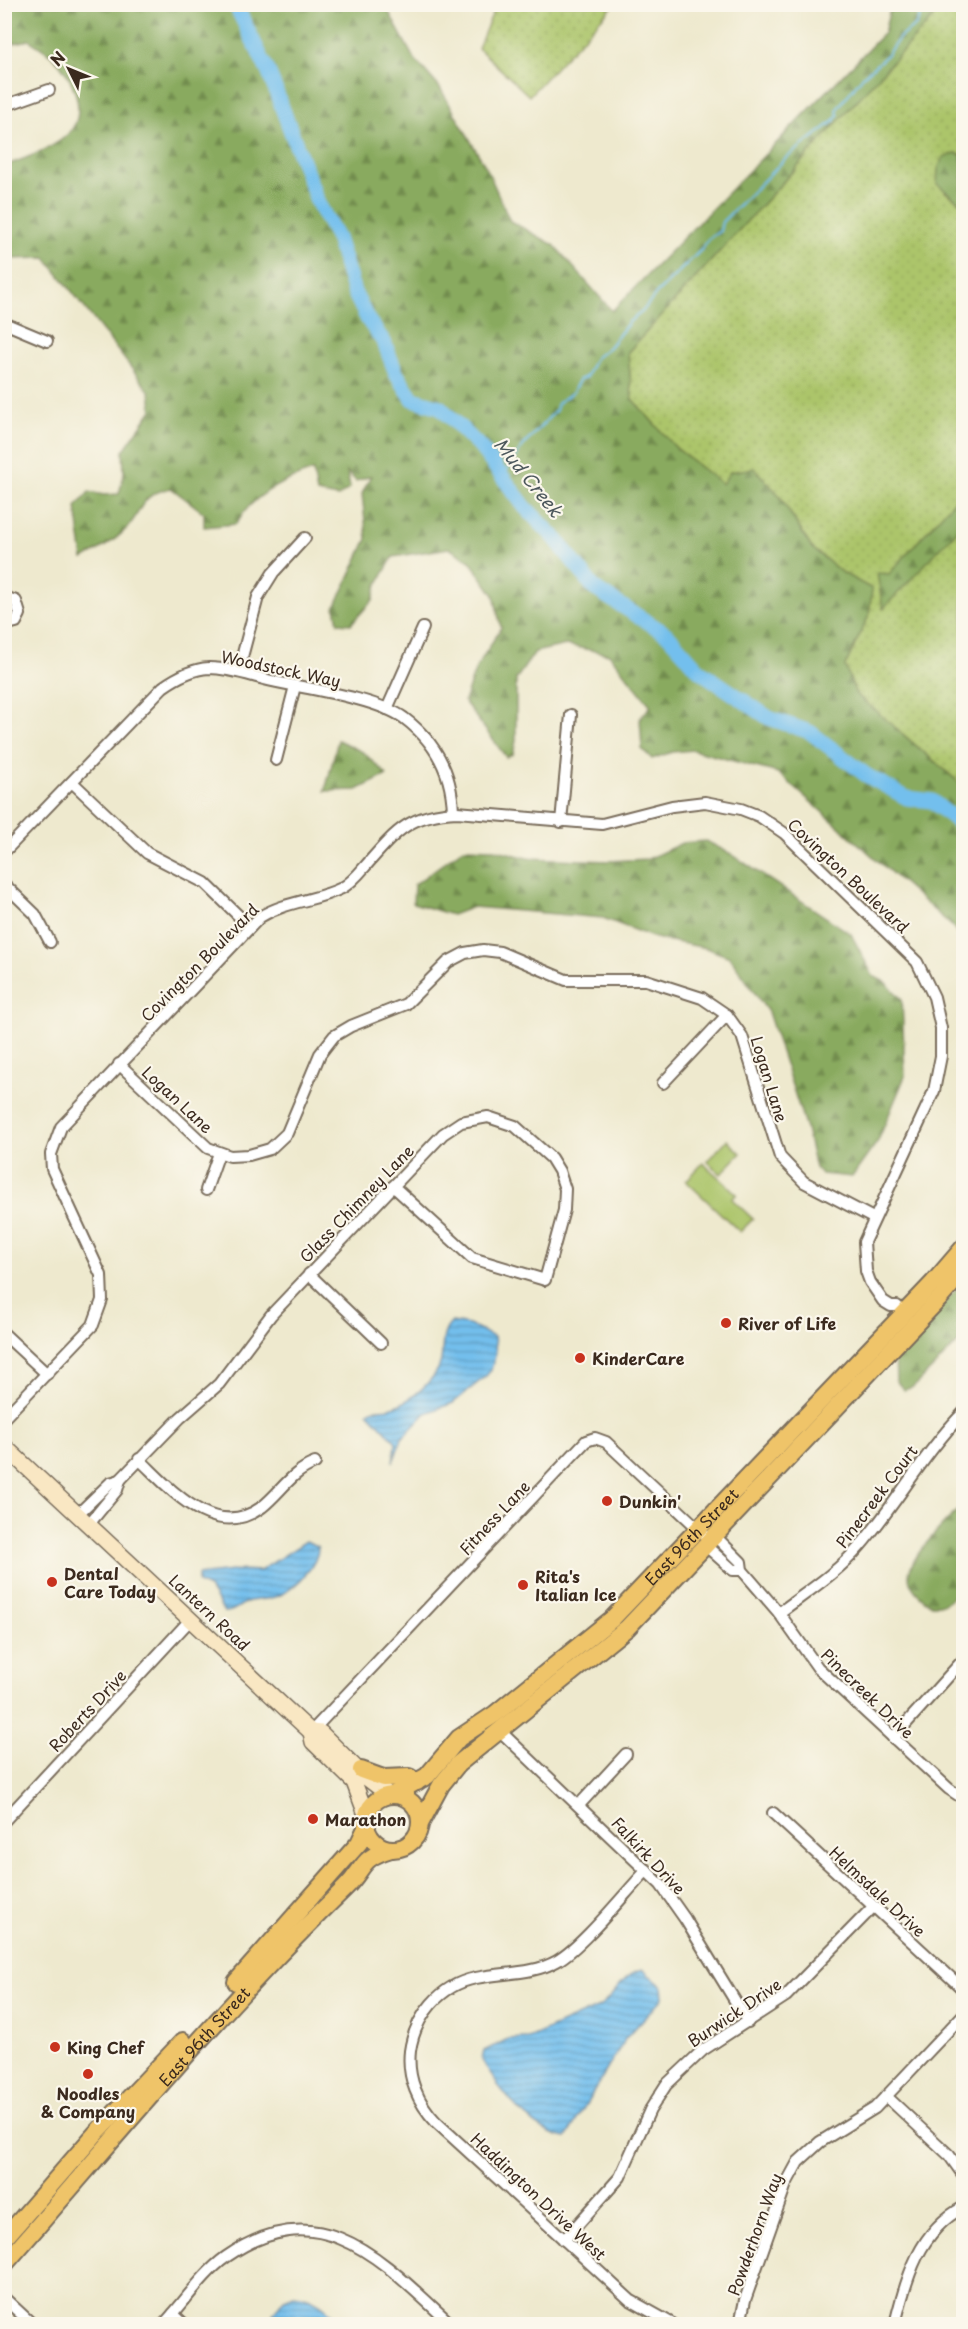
<svg xmlns="http://www.w3.org/2000/svg" width="968" height="2329" viewBox="0 0 968 2329" font-family="'Playpen Sans',sans-serif">
  <style>
    .grass { fill: url(#grass-dots); stroke: #747844; stroke-width: 1.5 }
    .forest { fill: url(#forest-firs); stroke: #626a3e; stroke-width: 1.5 }
    .park { fill: #acc56b; stroke: #747844; stroke-width: 1.5 }
    .water { fill: url(#water-rules); stroke: #577486; stroke-width: 1.5 }
    .lines { fill: none; stroke-linecap: round; stroke-linejoin: round }
    .stream { stroke: #73bfed; stroke-width: 2 }
    .river { stroke: #73bfed; stroke-width: 15 }
    .street-casing { stroke: #7a6d5c; stroke-width: 14 }
    .secondary-casing { stroke: #7a6d5c; stroke-width: 18 }
    .primary-casing { stroke: #7a6d5c; stroke-width: 20 }
    .street { stroke: #fff; stroke-width: 10 }
    .secondary { stroke: #f9e7c3; stroke-width: 15 }
    .primary { stroke: #efc469; stroke-width: 16 }
    .poi-dot { fill: #c8321e; stroke: #fbf7ec; stroke-width: 2 }
    .labels { text-anchor: middle; dominant-baseline: central; stroke-width: 4.5; stroke-linejoin: round; paint-order: stroke }
    .street-label { font-size: 16px; fill: #3b2a1e; stroke: #fbf7ec }
    .poi-label { font-size: 16px; font-weight: bold; fill: #3b2a1e; stroke: #fbf7ec; text-anchor: start }
    .water-label { font-size: 18px; font-style: italic; fill: #4c575c; stroke: #fbf7ec }
  </style>
  <defs>
    <pattern id="grass-dots" width="8" height="8" patternUnits="userSpaceOnUse" patternTransform="scale(1.5)"><rect width="8" height="8" fill="#acc56b"/><path d="M2 2h.1M6 6h.1" fill="none" stroke="#95a95c" stroke-width="1.8" stroke-linecap="round"/></pattern>
    <pattern id="forest-firs" width="22" height="20" patternUnits="userSpaceOnUse" patternTransform="scale(1.5)"><rect width="22" height="20" fill="#89aa5f"/><path d="M5 1l3.5 6h-7zM16 11l3.5 6h-7z" fill="#718b4e"/></pattern>
    <pattern id="water-rules" width="6" height="5" patternUnits="userSpaceOnUse" patternTransform="scale(1.5)"><rect width="6" height="5" fill="#73bfed"/><path d="M0 2.5h6" fill="none" stroke="#609bbf"/></pattern>
  </defs>
  <rect width="100%" height="100%" fill="#fbf7ec"/>
  <filter id="ink" filterUnits="userSpaceOnUse"><feTurbulence type="fractalNoise" baseFrequency=".0167" numOctaves="2"/><feDisplacementMap in="SourceGraphic" scale="12" xChannelSelector="R" yChannelSelector="G"/><feConvolveMatrix kernelMatrix="1 2 1 2 8 2 1 2 1" color-interpolation-filters="sRGB"/></filter>
  <filter id="wash" filterUnits="userSpaceOnUse"><feTurbulence type="fractalNoise" baseFrequency=".008" numOctaves="4" result="noise"/><feDisplacementMap in="SourceGraphic" scale="24" xChannelSelector="R" yChannelSelector="G"/><feGaussianBlur stdDeviation="1.35" result="paint"/><feColorMatrix in="noise" values="0 0 0 0 0 0 0 0 0 0 0 0 0 0 0 0 0 1.4 0 .05"/><feComposite in="paint" operator="in"/></filter>
  <g filter="url(#wash)">
    <rect width="100%" height="100%" fill="#eee9ce"/>
    <g class="grass">
      <polygon points="496,5 496,4 614,5 529,96 478,48"/>
      <polygon points="944,5 963,5 963,156 961,154 945,192 964,205 963,786 856,694 845,666 869,615 871,589 841,572 811,547 779,495 722,484 676,448 632,399 628,352"/>
    </g>
    <g class="forest">
      <path d="M4,5H385L413,57L440,88L487,169L510,221L554,245L612,311L884,33L891,5H944L628,352L632,399L676,448L722,484L730,472L754,468L779,495L811,547L841,572L872,589L869,615L845,666L856,694L963,786V941L953,927L778,773L693,750L672,752L652,759L642,749L640,718L651,706L609,654L566,645L535,652L516,679V741L513,754L506,757L464,701L476,668L501,628L494,595L470,561L449,548L393,557L377,585L373,600L351,624L338,623L335,607L367,539L362,494L371,476L356,481L347,472L350,488L338,497L317,493L313,471C282,481 252,495 236,524L204,527V513L171,488C136,496 146,509 125,530C114,542 97,551 83,559L76,507L89,492L104,495L119,494L124,474L123,451L152,410L150,392L46,258L5,259V166C25,158 51,150 67,135C91,113 71,74 52,56C45,50 36,45 29,40L5,45Z"/>
      <polygon points="956,153 963,156 963,205 937,184 938,169 943,157"/>
      <polygon points="963,491 963,524 883,609 877,573 889,574"/>
      <polygon points="338,740 363,752 387,775 357,790 325,791"/>
      <polygon points="706,841 731,854 851,934 873,976 885,982 902,999 905,1076 878,1141 852,1177 822,1174 815,1168 805,1125 768,1012 730,957 706,948 655,938 603,918 473,907 452,915 413,903 414,885 464,848 494,849 527,858 609,861 648,859 682,843"/>
      <polygon points="963,1282 963,1338 913,1387 904,1390 896,1381 895,1356"/>
      <path d="M963,1505V1588L944,1604H930C921,1597 909,1588 909,1575C910,1555 949,1519 963,1505Z"/>
    </g>
    <g class="park">
      <polygon points="727,1140 741,1153 721,1174 707,1161"/>
      <polygon points="703,1163 737,1194 732,1199 753,1219 740,1232 686,1181"/>
    </g>
    <g class="water">
      <path d="M452,1322L469,1325L494,1337L496,1353L491,1370L486,1376L453,1403L426,1413L402,1438L393,1462L396,1442L368,1412C375,1407 382,1410 390,1408C408,1403 425,1388 435,1374C448,1357 436,1337 452,1322Z"/>
      <path d="M306,1541L318,1547C319,1564 296,1587 282,1594C271,1600 260,1599 249,1601C239,1604 236,1612 224,1612L209,1588L198,1583V1575L241,1570L260,1571Z"/>
      <path d="M643,1970L662,1986L663,1998L625,2039L566,2138C533,2133 497,2088 482,2060L484,2051L508,2039L529,2038L599,2007C616,1996 621,1974 643,1970Z"/>
      <path d="M294,2295C316,2297 328,2310 343,2324H275L273,2314L284,2299Z"/>
    </g>
    <g class="lines">
      <polyline class="stream" points="503,476 523,446 556,410 558,403 573,392 579,380 586,377 595,358 609,347 630,321 642,312 657,293 702,249 708,239 720,231 722,222 786,158 834,121 838,115 837,109 863,76 884,58 900,37 916,25 925,4"/>
      <polyline class="river" points="235,4 269,73 318,203 337,238 354,292 368,320 384,342 396,373 413,399 440,407 481,448 525,507 555,538 595,589 668,635 700,671 769,718 810,732 866,775 907,798 932,801 964,827"/>
    </g>
  </g>
  <g filter="url(#ink)">
    <g class="lines">
      <g class="street-casing">
        <g id="street">
          <polyline points="4,106 49,90"/>
          <polyline points="4,323 47,341"/>
          <polyline points="4,597 16,601 20,614 16,622 4,625"/>
          <polyline points="238,672 258,597 273,573 305,538"/>
          <polyline points="387,709 423,628"/>
          <polyline points="276,760 295,686"/>
          <polyline points="72,782 147,853 205,883 250,927"/>
          <polyline points="561,822 571,715"/>
          <path d="M4,852L163,687C177,677 192,669 209,668C230,668 251,676 272,681C308,689 376,698 404,718C436,742 452,773 453,812"/>
          <polyline points="4,884 35,914 50,942"/>
          <polyline points="119,1064 208,1148 230,1156 249,1155 270,1149 287,1133 320,1054 334,1036 351,1026 406,1004 448,962 465,953 483,950 500,952 566,980 646,980 702,998 727,1015 742,1036 780,1157 804,1182 873,1218"/>
          <polyline points="663,1083 727,1015"/>
          <polyline points="206,1190 219,1153"/>
          <polyline points="309,1274 381,1343"/>
          <polyline points="4,1334 47,1374"/>
          <path d="M4,1418L93,1325L102,1300L101,1275L52,1169L51,1154L61,1127L260,917C286,901 316,901 342,888C353,882 361,871 369,862C397,830 411,814 457,812L602,824L672,806L705,802L741,809L759,816L784,833L917,962L934,997L941,1028V1056L934,1091L864,1242L866,1271L870,1282L883,1301L891,1306H897L904,1313"/>
          <path d="M139,1459C171,1489 214,1542 262,1507C281,1492 291,1472 315,1463"/>
          <polyline points="78,1514 110,1483 120,1480 180,1418 219,1384 271,1315 443,1134 461,1122 488,1117 515,1126 551,1158 559,1171 565,1189 564,1210 545,1280 472,1258 393,1186"/>
          <polyline points="89,1524 117,1490 120,1480"/>
          <polyline points="714,1535 741,1562 742,1570 779,1613 818,1668 949,1789 964,1799"/>
          <polyline points="705,1545 733,1570 742,1570"/>
          <path d="M779,1613C807,1592 837,1573 860,1546C897,1503 924,1453 964,1412"/>
          <polyline points="499,1730 661,1885 685,1919 748,2022"/>
          <polyline points="311,1732 586,1441 595,1438 606,1442 703,1533"/>
          <polyline points="893,1738 964,1659"/>
          <polyline points="579,1805 626,1754"/>
          <polyline points="773,1813 964,1990"/>
          <polyline points="4,1821 191,1619"/>
          <path d="M647,1870C624,1894 583,1946 557,1961C532,1975 503,1972 476,1978C440,1985 415,2016 410,2051C407,2078 418,2103 436,2122L630,2300L673,2324"/>
          <polyline points="886,2096 949,2155 964,2176"/>
          <polyline points="564,2240 620,2177 650,2110 666,2085 703,2050 786,1996 873,1907"/>
          <polyline points="4,2298 32,2324"/>
          <polyline points="173,2314 184,2324"/>
          <path d="M164,2324C184,2303 202,2274 226,2257C322,2190 384,2263 451,2324"/>
          <polyline points="740,2324 745,2300 786,2184 798,2162 820,2142 875,2108 964,2014"/>
          <path d="M895,2324C906,2279 919,2230 964,2207"/>
        </g>
      </g>
      <g class="secondary-casing">
        <g id="secondary">
          <polyline points="4,1446 311,1732 321,1733 363,1775 389,1795"/>
          <polyline points="311,1732 313,1742 354,1782 367,1817"/>
        </g>
      </g>
      <g class="primary-casing">
        <g id="primary">
          <polyline points="361,1770 383,1778 409,1777 417,1782"/>
          <path id="s1" d="M392,1795L427,1776L459,1738L495,1714L612,1619L933,1283L964,1247"/>
          <circle cx="393" cy="1822" r="27"/>
          <polyline points="421,1822 441,1785 458,1764 627,1628 940,1298 964,1270"/>
          <polyline points="236,1982 359,1843 367,1826"/>
          <polyline points="4,2239 97,2132 183,2041"/>
          <path id="s2" d="M4,2265C116,2137 223,2006 345,1888C366,1868 358,1859 391,1849"/>
        </g>
      </g>
      <use href="#street" class="street"/>
      <use href="#secondary" class="secondary"/>
      <use href="#primary" class="primary"/>
    </g>
  </g>
  <g class="poi-dot">
    <circle cx="726" cy="1323" r="6"/>
    <circle cx="580" cy="1358" r="6"/>
    <circle cx="607" cy="1501" r="6"/>
    <circle cx="52" cy="1582" r="6"/>
    <circle cx="523" cy="1585" r="6"/>
    <circle cx="313" cy="1819" r="6"/>
    <circle cx="55" cy="2047" r="6"/>
    <circle cx="88" cy="2074" r="6"/>
  </g>
  <g class="labels">
    <g class="street-label">
      <text transform="translate(281 668) rotate(12)">Woodstock Way</text>
      <text transform="translate(849 875) rotate(43)">Covington Boulevard</text>
      <text transform="translate(199 962) rotate(-45)">Covington Boulevard</text>
      <text transform="translate(770 1079) rotate(73)">Logan Lane</text>
      <text transform="translate(178 1099) rotate(43)">Logan Lane</text>
      <text transform="translate(356 1203) rotate(-46)">Glass Chimney Lane</text>
      <text transform="translate(876 1496) rotate(-53)">Pinecreek Court</text>
      <text transform="translate(494 1517) rotate(-47)">Fitness Lane</text>
      <text stroke="none"><textPath href="#s1" startOffset="398">East 96th Street</textPath></text>
      <text transform="translate(210 1612) rotate(43)">Lantern Road</text>
      <text transform="translate(868 1693) rotate(44)">Pinecreek Drive</text>
      <text transform="translate(87 1710) rotate(-47)">Roberts Drive</text>
      <text transform="translate(649 1855) rotate(47)">Falkirk Drive</text>
      <text transform="translate(878 1891) rotate(43)">Helmsdale Drive</text>
      <text transform="translate(734 2012) rotate(-34)">Burwick Drive</text>
      <text stroke="none"><textPath href="#s2" startOffset="304">East 96th Street</textPath></text>
      <text transform="translate(539 2196) rotate(43)">Haddington Drive West</text>
      <text transform="translate(754 2234) rotate(-70)">Powderhorn Way</text>
    </g>
    <g class="poi-label">
      <text x="738" y="1323">River of Life</text>
      <text x="592" y="1358">KinderCare</text>
      <text x="619" y="1501">Dunkin'</text>
      <text x="64" y="1573">Dental<tspan x="64" dy="18">Care Today</tspan></text>
      <text x="535" y="1576">Rita's<tspan x="535" dy="18">Italian Ice</tspan></text>
      <text x="325" y="1819">Marathon</text>
      <text x="67" y="2047">King Chef</text>
      <text x="88" y="2093" text-anchor="middle">Noodles<tspan x="88" dy="18">&amp; Company</tspan></text>
    </g>
    <g class="water-label">
      <text transform="translate(529 477) rotate(51)">Mud Creek</text>
    </g>
  </g>
  <rect width="968" height="2329" fill="none" stroke="#fbf7ec" stroke-width="24"/>
  <g transform="translate(69 69) rotate(313)" stroke="#fbf7ec" stroke-width="4.5" paint-order="stroke">
  <path d="M0-4.5L10 22L0 15L-10 22Z" fill="#3b2a1e"/>
  <text y="-9" font-size="16" font-weight="bold" text-anchor="middle" fill="#3b2a1e">N</text>
  </g>
</svg>
